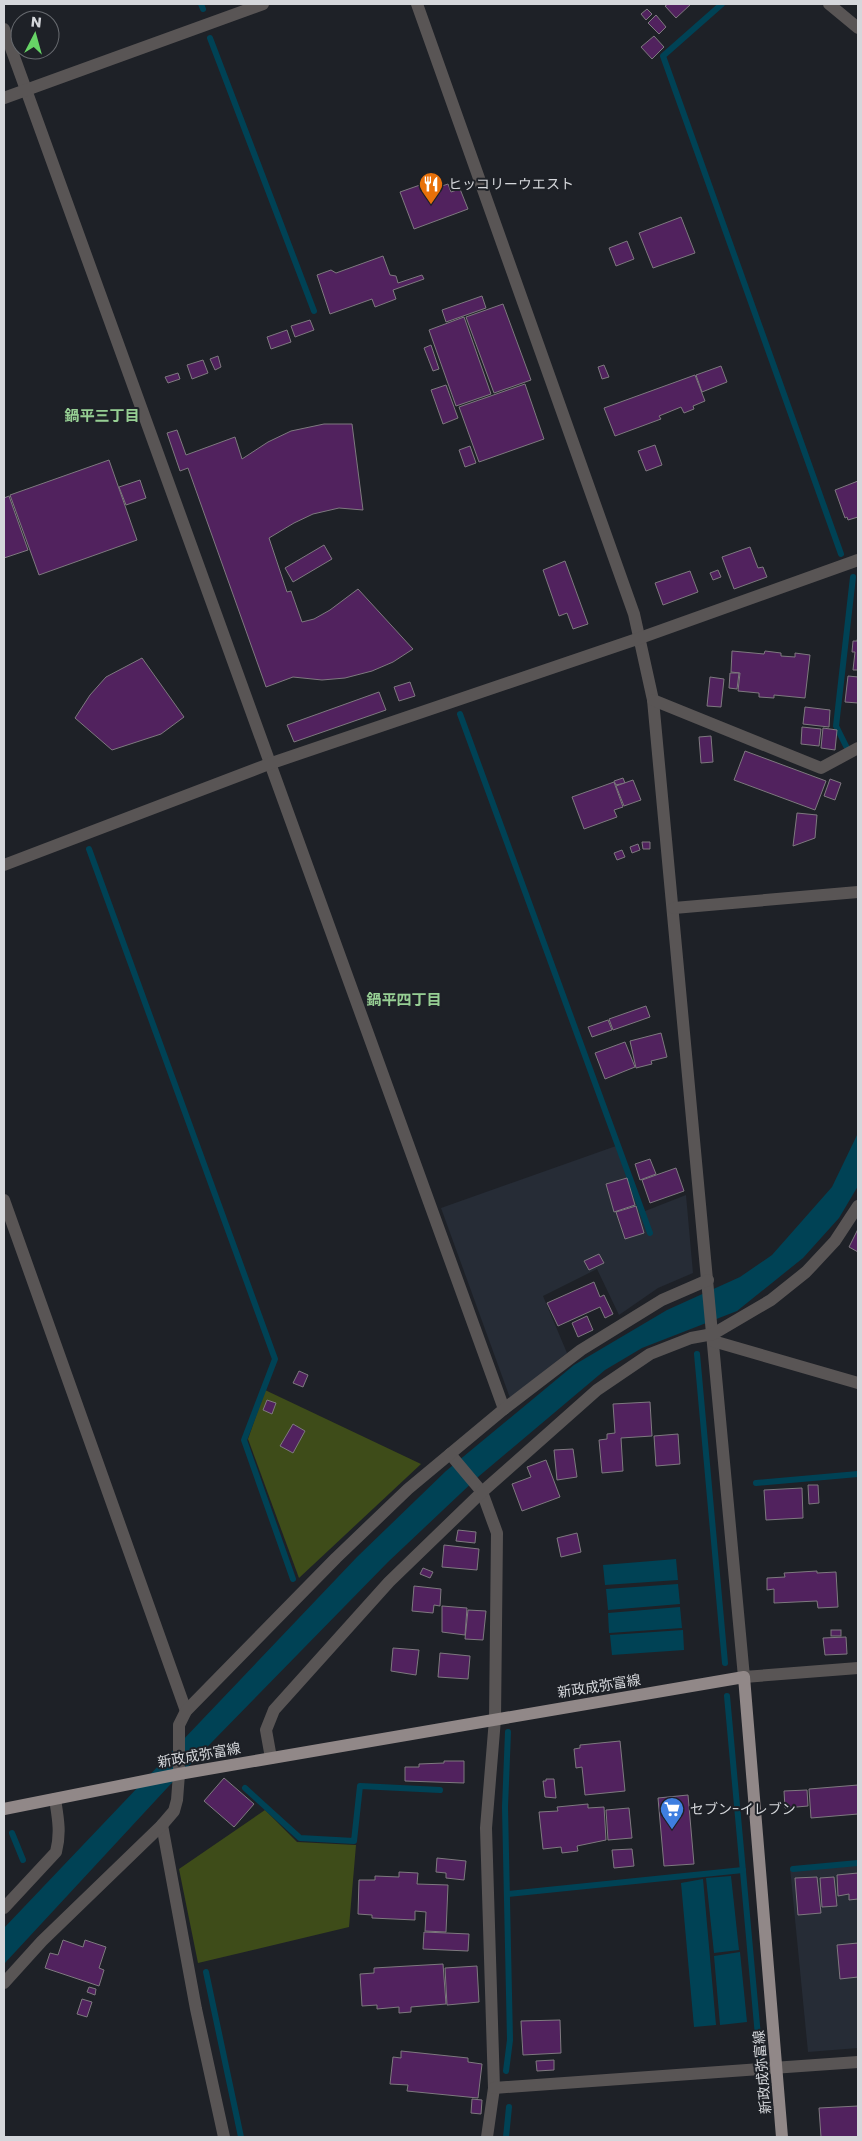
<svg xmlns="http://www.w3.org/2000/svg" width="862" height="2141" viewBox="0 0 862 2141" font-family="Poppins,'Noto Sans JP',sans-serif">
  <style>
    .built { fill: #262c36 }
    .green { fill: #3e4c19 }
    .water { fill: #004255 }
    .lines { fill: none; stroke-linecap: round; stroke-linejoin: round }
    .stream { stroke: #004255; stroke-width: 6 }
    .building { fill: #51225e; stroke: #7e797f }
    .minor { stroke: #595555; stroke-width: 12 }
    .major { stroke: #918888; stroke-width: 12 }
    .labels { text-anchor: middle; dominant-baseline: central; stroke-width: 4; stroke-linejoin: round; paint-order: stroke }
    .poi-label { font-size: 14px; fill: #d5d7db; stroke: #1e2127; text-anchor: start }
    .street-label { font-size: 14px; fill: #d5d7db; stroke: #1e2127 }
    .neighbourhood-label { font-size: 15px; font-weight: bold; fill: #97cf94; stroke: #1e2127 }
  </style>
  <rect width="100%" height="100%" fill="#1e2127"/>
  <g class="built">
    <polygon points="616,1146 640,1213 686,1195 693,1273 658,1288 619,1315 597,1269 543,1296 567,1353 510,1398 441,1208"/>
    <polygon points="858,1862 858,2048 808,2052 790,1868"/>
  </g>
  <g class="green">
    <polygon points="265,1390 421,1464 299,1578 248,1439"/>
    <polygon points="265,1810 297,1842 356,1845 349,1927 198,1963 179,1869"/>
  </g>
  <g class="water">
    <polygon points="858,1133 858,1186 839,1218 803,1258 737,1311 642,1348 605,1370 478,1477 388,1562 168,1787 4,1964 4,1928 357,1557 446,1471 574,1365 667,1310 740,1277 772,1255 832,1187"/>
    <polygon points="676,1559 678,1580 605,1585 603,1565"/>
    <polygon points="678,1584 680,1604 608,1610 606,1589"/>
    <polygon points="680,1607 682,1628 609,1633 608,1613"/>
    <polygon points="683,1630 684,1650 612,1655 610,1635"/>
    <polygon points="731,1876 739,1950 714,1953 706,1878"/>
    <polygon points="703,1879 716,2025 694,2027 681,1883"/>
    <polygon points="740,1952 747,2022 720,2025 714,1956"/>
  </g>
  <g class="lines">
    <g class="stream">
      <polyline points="201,4 203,9"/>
      <polyline points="722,4 663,56 841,554"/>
      <polyline points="210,38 314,311"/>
      <polyline points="460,714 650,1233"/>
      <polyline points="847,748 836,726 853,577"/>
      <polyline points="89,849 275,1359 244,1440 293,1579"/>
      <polyline points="697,1354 725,1663"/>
      <polyline points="756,1483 858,1474"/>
      <polyline points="727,1696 760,2058"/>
      <polyline points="245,1788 300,1838 354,1841 360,1786 440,1790"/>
      <polyline points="12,1833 23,1860"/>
      <polyline points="793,1869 858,1863"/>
      <polyline points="507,1894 743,1870"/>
      <polyline points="206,1972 241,2137"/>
      <polyline points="506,2071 510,2040 505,1807 508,1732"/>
      <polyline points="506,2137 509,2107"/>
    </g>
  </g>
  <g class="building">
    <polygon points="668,4 691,4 676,18 665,6"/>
    <polygon points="647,9 652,14 646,20 641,14"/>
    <polygon points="656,15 666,27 659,34 648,23"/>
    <polygon points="654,36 664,47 652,59 641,47"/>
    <polygon points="448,184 451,192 460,189 468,209 414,229 400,192 420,185 424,192"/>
    <polygon points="681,217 695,253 653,268 639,233"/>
    <polygon points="627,241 634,259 616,266 609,248"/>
    <polygon points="383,256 390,275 396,276 398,283 422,275 424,279 393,290 396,299 375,307 372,299 330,314 317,275 331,270 336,273"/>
    <polygon points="482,296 486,308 446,322 442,310"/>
    <polygon points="503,304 531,380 494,393 466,317"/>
    <polygon points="464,317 491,394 456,406 429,330"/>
    <polygon points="310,320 314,330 295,337 291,326"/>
    <polygon points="287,330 291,342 271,349 267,337"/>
    <polygon points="431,345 439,369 433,371 424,348"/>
    <polygon points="218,356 221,367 215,370 210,359"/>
    <polygon points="203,360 208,373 192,379 187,365"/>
    <polygon points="604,365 609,377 602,379 598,367"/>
    <polygon points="721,366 727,382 702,392 696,375"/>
    <polygon points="178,373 180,379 168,383 165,377"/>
    <polygon points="695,375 705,401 693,406 694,409 684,413 681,407 659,416 661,419 615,436 604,408"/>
    <polygon points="525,384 544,439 479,462 459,407"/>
    <polygon points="446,385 458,418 443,424 431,390"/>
    <polygon points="324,424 352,424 363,510 339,508 313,514 294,523 269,538 287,592 291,591 302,622 314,619 330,610 358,589 413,649 393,662 372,671 345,678 322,680 293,677 266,687 188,468 180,471 167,433 177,430 186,455 235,437 242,459 268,442 291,431"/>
    <polygon points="655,445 662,465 646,471 638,451"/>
    <polygon points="470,446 476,463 465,467 459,450"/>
    <polygon points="109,460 137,540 39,575 10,495"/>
    <polygon points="140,480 146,498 126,505 119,487"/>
    <polygon points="858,481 858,517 848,520 847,517 845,518 835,490"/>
    <polygon points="9,496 28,550 4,558 4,498"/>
    <polygon points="324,545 332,559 293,582 285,568"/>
    <polygon points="750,547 758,568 763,567 767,577 734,589 722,557"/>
    <polygon points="565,561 588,624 573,629 567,613 559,616 543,570"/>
    <polygon points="718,570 721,577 713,580 710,573"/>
    <polygon points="690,571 698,592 663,605 655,583"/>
    <polygon points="858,636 858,670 853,670 855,652 852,652 853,641 857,641"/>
    <polygon points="732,651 764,654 765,651 781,653 781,656 795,657 795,653 810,655 805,698 774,695 774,698 759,697 759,693 738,691 740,673 731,672"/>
    <polygon points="142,658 184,717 161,734 112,750 75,718 90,695 106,677"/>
    <polygon points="730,673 739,673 737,689 729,688"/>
    <polygon points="848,676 858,677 858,703 845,702"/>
    <polygon points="710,677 724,679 721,707 707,706"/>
    <polygon points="410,682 415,696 399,701 394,687"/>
    <polygon points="379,692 386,710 294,742 287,725"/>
    <polygon points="805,707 830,710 829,727 803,724"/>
    <polygon points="802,727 821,729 819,746 801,744"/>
    <polygon points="823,728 837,730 835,750 821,748"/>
    <polygon points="711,736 713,762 701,763 699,737"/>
    <polygon points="745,751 826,781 815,810 734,780"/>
    <polygon points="623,778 625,783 616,785 614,781"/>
    <polygon points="830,779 841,783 835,800 824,796"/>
    <polygon points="633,780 641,800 624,806 616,786"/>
    <polygon points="614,782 623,807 614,810 617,817 584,829 572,797"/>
    <polygon points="797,813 817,815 815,838 793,846"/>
    <polygon points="642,842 650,842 650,849 643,849"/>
    <polygon points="638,844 640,850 632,853 630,847"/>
    <polygon points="622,850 625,857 617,860 614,853"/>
    <polygon points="646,1006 650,1017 613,1030 609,1019"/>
    <polygon points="608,1020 612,1030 592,1037 588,1027"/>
    <polygon points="661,1033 667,1057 651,1061 652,1064 636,1068 630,1041"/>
    <polygon points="625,1042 635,1067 605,1079 595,1053"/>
    <polygon points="650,1159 656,1174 640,1180 635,1164"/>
    <polygon points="676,1168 684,1191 650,1203 642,1180"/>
    <polygon points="627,1178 635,1205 614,1212 606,1184"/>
    <polygon points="636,1206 644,1233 625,1239 616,1212"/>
    <polygon points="858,1229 858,1252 849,1247"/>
    <polygon points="599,1254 604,1263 589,1270 584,1261"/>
    <polygon points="594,1282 600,1297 604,1295 613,1314 605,1318 600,1307 558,1326 547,1303"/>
    <polygon points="587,1316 593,1330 578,1337 572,1323"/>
    <polygon points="299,1371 308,1375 303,1387 293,1383"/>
    <polygon points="267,1400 276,1403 272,1414 263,1410"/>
    <polygon points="650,1402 652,1436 621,1438 623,1471 602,1473 599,1440 607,1439 607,1434 615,1433 613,1404"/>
    <polygon points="293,1424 305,1431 293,1453 280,1446"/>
    <polygon points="678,1434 680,1464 656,1466 654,1436"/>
    <polygon points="573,1449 577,1477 557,1480 554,1450"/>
    <polygon points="546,1460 560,1497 522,1511 512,1484 531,1477 527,1467"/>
    <polygon points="808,1485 818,1485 819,1503 809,1504"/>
    <polygon points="802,1488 803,1518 766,1520 764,1490"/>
    <polygon points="458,1530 476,1532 475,1543 456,1541"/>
    <polygon points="577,1533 581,1552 561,1557 557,1538"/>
    <polygon points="444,1545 479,1549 477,1570 442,1567"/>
    <polygon points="423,1568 433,1572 430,1578 420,1574"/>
    <polygon points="817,1571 817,1573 836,1572 838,1607 818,1608 817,1601 774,1603 774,1589 767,1590 767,1578 785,1577 784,1573"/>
    <polygon points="414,1586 441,1589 440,1606 434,1605 433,1613 412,1611"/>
    <polygon points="442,1606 467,1608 465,1635 442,1632"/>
    <polygon points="468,1610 486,1611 483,1640 465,1639"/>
    <rect x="831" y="1630" width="10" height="6"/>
    <polygon points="846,1637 847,1654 825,1655 823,1638"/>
    <polygon points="393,1648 419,1650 416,1675 391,1671"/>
    <polygon points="440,1653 470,1656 468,1679 438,1677"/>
    <polygon points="620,1741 625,1791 585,1795 582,1767 576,1768 574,1749 580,1748 580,1745"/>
    <polygon points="444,1761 464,1761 464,1783 405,1781 405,1767 419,1767 419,1764 444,1763"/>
    <polygon points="224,1778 254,1804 234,1827 204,1801"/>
    <polygon points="546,1779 554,1779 556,1798 545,1797 543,1781 546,1781"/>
    <polygon points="858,1785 858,1814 811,1818 809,1789"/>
    <polygon points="807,1790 808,1806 785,1808 784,1791"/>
    <polygon points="688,1795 694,1864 664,1866 658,1798"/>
    <polygon points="588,1804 588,1808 604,1807 606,1840 577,1846 578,1851 562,1853 561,1847 543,1849 539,1812 558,1811 557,1807"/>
    <polygon points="629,1808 632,1838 608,1840 606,1810"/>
    <polygon points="632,1849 634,1866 614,1868 612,1850"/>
    <polygon points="437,1858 466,1861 464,1880 446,1878 446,1873 436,1872"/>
    <polygon points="399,1872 418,1873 417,1884 448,1885 446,1932 425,1931 426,1912 415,1911 415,1920 372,1918 372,1915 358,1914 359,1880 375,1880 375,1876 399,1877"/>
    <polygon points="858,1873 858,1899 849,1900 849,1894 838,1896 837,1875"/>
    <polygon points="817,1877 821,1913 798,1915 795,1878"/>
    <polygon points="834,1877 837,1906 822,1907 820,1878"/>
    <polygon points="424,1932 469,1934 468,1951 423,1949"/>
    <polygon points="63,1940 83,1947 85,1940 106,1947 99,1968 104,1970 99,1986 45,1968 50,1953 58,1955"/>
    <polygon points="858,1943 858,1977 840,1979 837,1945"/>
    <polygon points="443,1964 446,2004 411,2007 411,2012 399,2013 399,2007 377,2009 377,2005 362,2006 360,1974 374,1973 374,1968"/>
    <polygon points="477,1966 479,2002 447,2005 445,1968"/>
    <polygon points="89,1987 96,1989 95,1995 87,1992"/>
    <polygon points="82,1999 92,2002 87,2017 77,2014"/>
    <polygon points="560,2020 561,2053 523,2055 521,2021"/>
    <polygon points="401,2051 468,2058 468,2062 482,2064 478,2098 407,2091 408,2085 390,2084 393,2057 401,2058"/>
    <polygon points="554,2060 554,2070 537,2071 536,2061"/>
    <polygon points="472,2099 482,2100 481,2114 471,2113"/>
    <polygon points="858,2106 858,2137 821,2137 819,2108"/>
  </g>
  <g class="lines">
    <g class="minor">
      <polyline points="417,4 634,614 653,700 744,1677 858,1668"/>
      <polyline points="829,4 858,28"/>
      <polyline points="4,29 504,1409"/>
      <polyline points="4,98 263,4"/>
      <polyline points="653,700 821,768 858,748"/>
      <polyline points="4,865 269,764 640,638 858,560"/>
      <polyline points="674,908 858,892"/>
      <polyline points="4,1200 186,1711"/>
      <polyline points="713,1341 858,1383"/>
      <polyline points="450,1454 482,1492 497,1533 495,1719 486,1828 494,2088 487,2137"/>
      <polyline points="271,1758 266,1730 274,1710 389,1582 482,1492 597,1390 650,1354 691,1338 713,1334 771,1300 806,1272 835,1241 858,1206"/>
      <polyline points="162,1825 196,2009 224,2137"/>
      <path d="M4,1908L56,1852C61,1833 58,1818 55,1799"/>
      <polyline points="4,1983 42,1941 162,1825 174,1811 177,1800 179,1774 179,1725 186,1711 336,1558 408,1489 504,1409 581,1350 662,1300 708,1280"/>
      <polyline points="494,2088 858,2062"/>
    </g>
    <polyline class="major" points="4,1809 179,1774 744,1677 782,2137"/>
  </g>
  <defs>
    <g id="restaurant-pin" transform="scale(1.25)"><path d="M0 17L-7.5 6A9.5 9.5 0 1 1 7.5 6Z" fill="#e8710a" stroke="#1e2127"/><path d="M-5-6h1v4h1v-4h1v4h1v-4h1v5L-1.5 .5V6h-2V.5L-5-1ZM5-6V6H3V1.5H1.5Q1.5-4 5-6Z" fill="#fff"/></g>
    <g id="supermarket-pin" transform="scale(1.25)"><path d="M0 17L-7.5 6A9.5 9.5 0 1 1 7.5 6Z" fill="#3f7fe0" stroke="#1e2127"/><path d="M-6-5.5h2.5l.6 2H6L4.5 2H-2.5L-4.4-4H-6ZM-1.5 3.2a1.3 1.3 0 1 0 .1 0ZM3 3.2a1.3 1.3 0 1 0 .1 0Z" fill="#fff"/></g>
  </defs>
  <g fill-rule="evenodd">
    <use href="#restaurant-pin" x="431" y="184"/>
    <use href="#supermarket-pin" x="672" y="1809"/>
  </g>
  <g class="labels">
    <g class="poi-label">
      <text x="448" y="184">ヒッコリーウエスト</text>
      <text x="690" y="1809">セブン-イレブン</text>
    </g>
    <g class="street-label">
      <text transform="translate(599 1686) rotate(-9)">新政成弥富線</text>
      <text transform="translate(199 1755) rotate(-10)">新政成弥富線</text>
      <text transform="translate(762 2072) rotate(-95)">新政成弥富線</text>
    </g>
    <g class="neighbourhood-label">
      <text x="102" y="415">鍋平三丁目</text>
      <text x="404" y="999">鍋平四丁目</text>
    </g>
  </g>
  <rect width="862" height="2141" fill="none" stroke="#d5d7db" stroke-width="10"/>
  <g transform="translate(35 35) rotate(6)"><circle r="24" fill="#1e2127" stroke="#676a6f"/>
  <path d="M0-4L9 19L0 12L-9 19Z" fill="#67d466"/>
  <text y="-8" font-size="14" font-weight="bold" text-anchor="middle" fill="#d5d7db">N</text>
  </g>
</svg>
